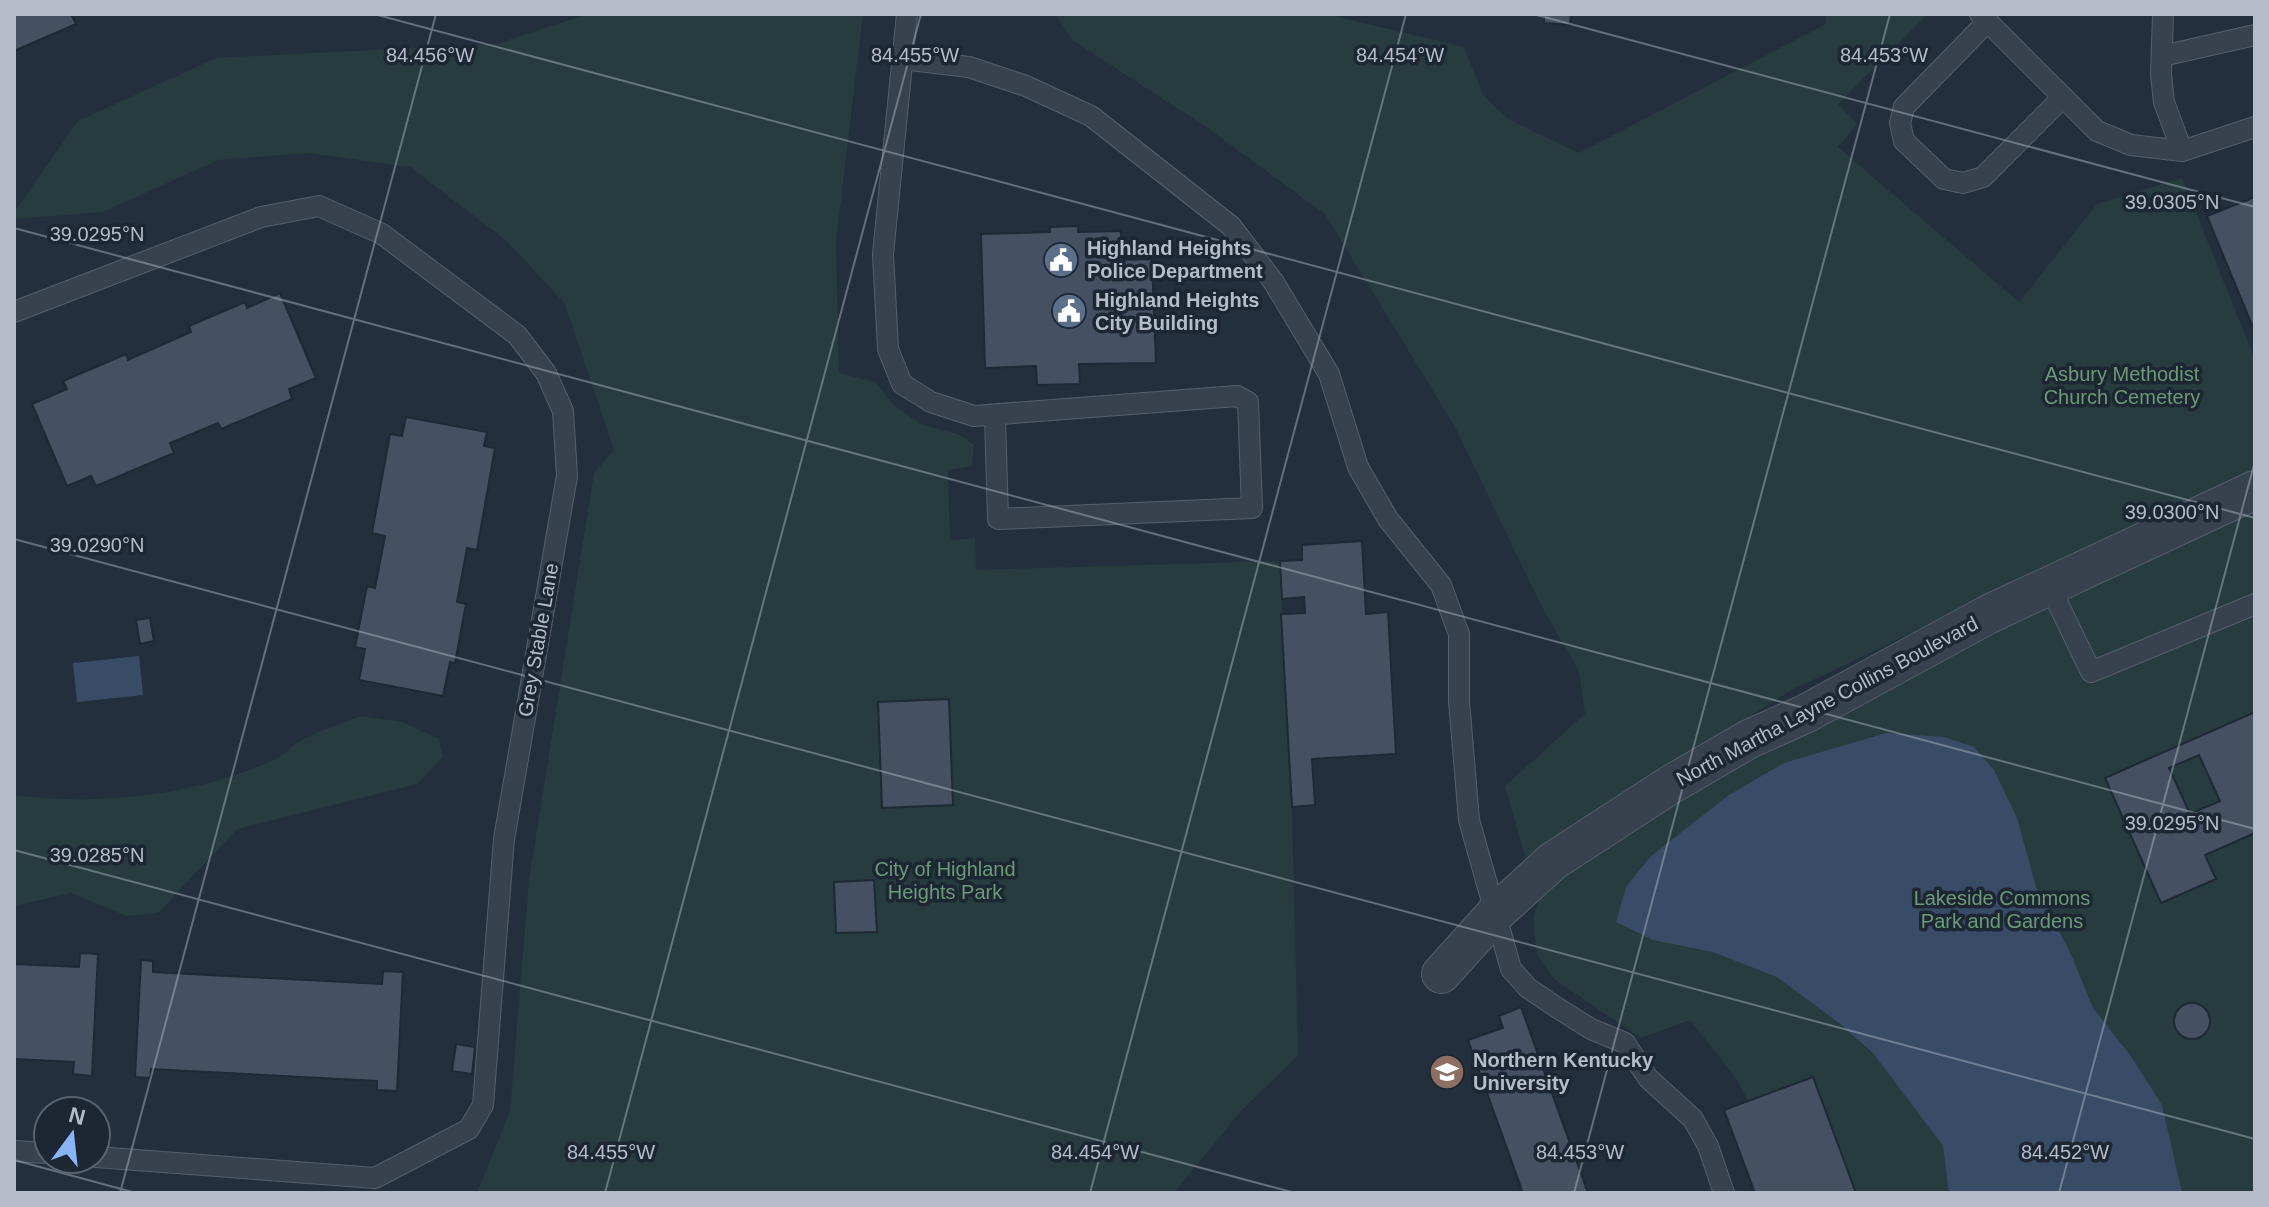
<svg xmlns="http://www.w3.org/2000/svg" width="2269" height="1207" viewBox="0 0 2269 1207" font-family="Helvetica,sans-serif">
  <style>
    .green { fill: #263c3f }
    .water { fill: #394c67 }
    .building { fill: #455162; stroke: #1f2835; stroke-width: 2; fill-rule: evenodd }
    .lines { fill: none; stroke-linecap: round; stroke-linejoin: round }
    .lane-casing { stroke: #565f6c; stroke-width: 22 }
    .street-casing { stroke: #565f6c; stroke-width: 40 }
    .lane { stroke: #38414e; stroke-width: 20 }
    .street { stroke: #38414e; stroke-width: 38 }
    .ticks { fill: none; stroke: #b4bcc9; stroke-width: 2; stroke-opacity: 0.45 }
    .labels { text-anchor: middle; dominant-baseline: central; stroke-width: 7; stroke-linejoin: round; paint-order: stroke }
    .poi-label { font-size: 20px; font-weight: bold; fill: #b4bcc9; stroke: #1d2633; text-anchor: start }
    .park-label { font-size: 20px; fill: #6b9a76; stroke: #1d2633 }
    .street-label { font-size: 20px; fill: #b4bcc9; stroke: #1d2633 }
    .ticks-label { font-size: 20px; text-anchor: middle; fill: #b4bcc9; stroke: #1d2633; stroke-width: 7; stroke-linejoin: round; paint-order: stroke }
  </style>
  <rect width="100%" height="100%" fill="#242f3e"/>
  <g class="green">
    <polygon points="588,14 863,14 836,242 839,373 875,382 895,406 921,424 960,435 974,445 972,466 948,470 950,540 975,538 976,570 1280,561 1292,807 1298,1056 1240,1112 1174,1193 477,1193 510,1112 529,880 594,473 614,450 565,304 507,241 410,167 309,153 218,160 103,212 14,219 14,212 78,121 216,58 496,44"/>
    <polygon points="1055,14 1326,14 1464,47 1483,95 1508,119 1579,153 1826,24 1825,14 1928,14 1838,104 1857,124 1838,147 2019,302 2097,204 2182,178 2255,360 2255,469 1788,692 1526,860 1505,786 1585,714 1579,671 1542,607 1454,425 1325,214 1209,129 1074,41"/>
    <polygon points="2255,510 2255,1193 1856,1193 1748,1101 1736,1078 1690,1020 1641,1038 1554,979 1537,955 1533,918 1544,884 1639,821 1985,630"/>
    <path d="M361,716L402,722L439,739L443,757L417,784L237,829L158,913L126,916L71,893L14,906V795C100,806 194,796 274,760C283,756 290,747 299,742C318,731 340,724 361,716Z"/>
  </g>
  <g class="water">
    <polygon points="139,656 143,695 77,702 73,663"/>
    <polygon points="1886,733 1944,737 1974,747 1994,770 2017,818 2037,890 2070,952 2093,1008 2130,1055 2162,1105 2182,1193 1949,1193 1943,1146 1873,1053 1839,1023 1777,977 1713,952 1653,940 1616,922 1626,887 1651,856 1729,795 1784,763"/>
  </g>
  <g class="building">
    <polygon points="14,14 71,14 76,24 14,51"/>
    <polygon points="1544,14 1571,14 1570,25 1544,23"/>
    <polygon points="2255,197 2255,330 2254,330 2207,216"/>
    <polygon points="1078,226 1078,232 1121,231 1122,260 1152,259 1156,363 1079,364 1080,384 1037,385 1036,366 985,368 981,234 1050,232 1050,227"/>
    <polygon points="280,293 316,378 289,389 292,399 221,429 218,423 170,443 174,453 96,486 91,476 67,486 32,404 67,389 63,381 126,354 128,360 191,332 189,326 245,302 247,308"/>
    <polygon points="406,417 487,432 484,446 495,448 477,550 467,548 457,602 466,604 455,663 450,662 443,696 359,680 365,649 355,647 367,586 375,588 385,536 372,533 390,434 402,436"/>
    <polygon points="1362,541 1366,614 1388,612 1396,754 1312,759 1315,805 1292,807 1281,614 1305,613 1304,597 1282,599 1280,561 1302,560 1302,545"/>
    <polygon points="150,618 154,641 140,644 136,620"/>
    <polygon points="949,699 953,805 882,808 878,702"/>
    <path d="M2255,712V833L2205,855L2216,879L2161,903L2105,778ZM2199,755L2220,801L2190,814L2169,768Z"/>
    <polygon points="874,880 877,932 836,933 834,882"/>
    <polygon points="80,953 98,954 92,1076 73,1074 74,1062 14,1059 14,964 79,967"/>
    <polygon points="141,960 153,961 153,972 382,984 383,971 403,972 397,1091 377,1090 377,1081 151,1069 150,1078 135,1077"/>
    <circle cx="2192" cy="1021" r="18"/>
    <polygon points="1521,1007 1541,1063 1588,1193 1523,1193 1468,1040 1503,1028 1499,1016"/>
    <polygon points="456,1044 475,1047 472,1074 452,1071"/>
    <polygon points="1813,1077 1856,1193 1755,1193 1724,1110"/>
  </g>
  <g class="lines">
    <g class="lane-casing">
      <g id="lane">
        <polyline points="907,14 883,254 888,349 902,384 931,402 974,416 1237,396 1248,402 1252,508 998,519 995,416"/>
        <polyline points="1980,14 2097,131 2131,145 2182,151 2255,127"/>
        <polyline points="2163,14 2161,75 2164,102 2182,151"/>
        <polyline points="1988,21 1904,107 1900,123 1904,141 1944,179 1963,183 1983,177 2063,97"/>
        <polyline points="2162,56 2255,35"/>
        <polyline points="902,59 969,67 1026,86 1091,116 1231,226 1273,281 1329,374 1358,467 1388,519 1441,585 1459,634 1459,701 1469,820 1511,969 1528,988 1556,1007 1591,1029 1625,1043 1648,1078 1693,1119 1708,1146 1724,1193"/>
        <polyline points="14,312 261,217 319,206 382,234 517,335 546,373 563,411 567,476 504,839 483,1105 469,1129 375,1178 96,1157"/>
        <polyline points="2049,585 2091,672 2255,604"/>
        <polyline points="14,1151 48,1153"/>
      </g>
    </g>
    <g class="street-casing">
      <polyline id="street" points="1441,974 1496,913 1553,861 1670,785 1749,739 1805,714 1989,614 2255,490"/>
    </g>
    <use href="#lane" class="lane"/>
    <use href="#street" class="street"/>
  </g>
  <path class="ticks" d="M374,14L2255,518M1533,14L2255,207M14,228L2255,829M14,539L2255,1139M14,850L1295,1193M14,1160L136,1193M120,1193L436,14M605,1193L921,14M1090,1193L1406,14M1574,1193L1890,14M2059,1193L2255,461"/>
  <defs>
    <g id="civic-disc" transform="scale(1.8)"><circle r="9.5" fill="#5c6f8a" stroke="#1d2633"/><path d="M-.6-6.5H3V-4.5H.6V-3L4-1V1h2V6H-6V1h2V-1L-.6-3ZM-1.2 2.5V6h2.4V2.5Z" fill="#fff"/></g>
    <g id="university-disc" transform="scale(1.8)"><circle r="9.5" fill="#8d6e63" stroke="#1d2633"/><path d="M0-5L7-2L0 1L-7-2ZM-4 1L0 2.5L4 1V4Q0 6-4 4Z" fill="#fff"/></g>
  </defs>
  <g fill-rule="evenodd">
    <use href="#civic-disc" x="1061" y="260"/>
    <use href="#civic-disc" x="1069" y="311"/>
    <use href="#university-disc" x="1447" y="1072"/>
  </g>
  <g class="labels">
    <g class="poi-label">
      <text x="1087" y="248">Highland Heights<tspan x="1087" dy="23">Police Department</tspan></text>
      <text x="1095" y="300">Highland Heights<tspan x="1095" dy="23">City Building</tspan></text>
      <text x="1473" y="1060">Northern Kentucky<tspan x="1473" dy="23">University</tspan></text>
    </g>
    <g class="park-label">
      <text x="2122" y="374">Asbury Methodist<tspan x="2122" dy="23">Church Cemetery</tspan></text>
      <text x="945" y="869">City of Highland<tspan x="945" dy="23">Heights Park</tspan></text>
      <text x="2002" y="898">Lakeside Commons<tspan x="2002" dy="23">Park and Gardens</tspan></text>
    </g>
    <g class="street-label">
      <text transform="translate(538 640) rotate(-80)">Grey Stable Lane</text>
      <text transform="translate(1827 701) rotate(-28)">North Martha Layne Collins Boulevard</text>
    </g>
  </g>
  <g class="ticks-label">
    <text x="430" y="62">84.456°W</text>
    <text x="915" y="62">84.455°W</text>
    <text x="1400" y="62">84.454°W</text>
    <text x="1884" y="62">84.453°W</text>
    <text x="2172" y="209">39.0305°N</text>
    <text x="97" y="241">39.0295°N</text>
    <text x="2172" y="519">39.0300°N</text>
    <text x="97" y="552">39.0290°N</text>
    <text x="2172" y="830">39.0295°N</text>
    <text x="97" y="862">39.0285°N</text>
    <text x="611" y="1159">84.455°W</text>
    <text x="1095" y="1159">84.454°W</text>
    <text x="1580" y="1159">84.453°W</text>
    <text x="2065" y="1159">84.452°W</text>
  </g>
  <rect width="2269" height="1207" fill="none" stroke="#b4bcc9" stroke-width="32"/>
  <g transform="translate(72 1135) rotate(15)"><circle r="38" fill="#1d2633" stroke="#59626f" stroke-width="2"/>
  <path d="M0-6L14 30L0 20L-14 30Z" fill="#8ab4f8"/>
  <text y="-12" font-size="22" font-weight="bold" text-anchor="middle" fill="#b4bcc9">N</text>
  </g>
</svg>
